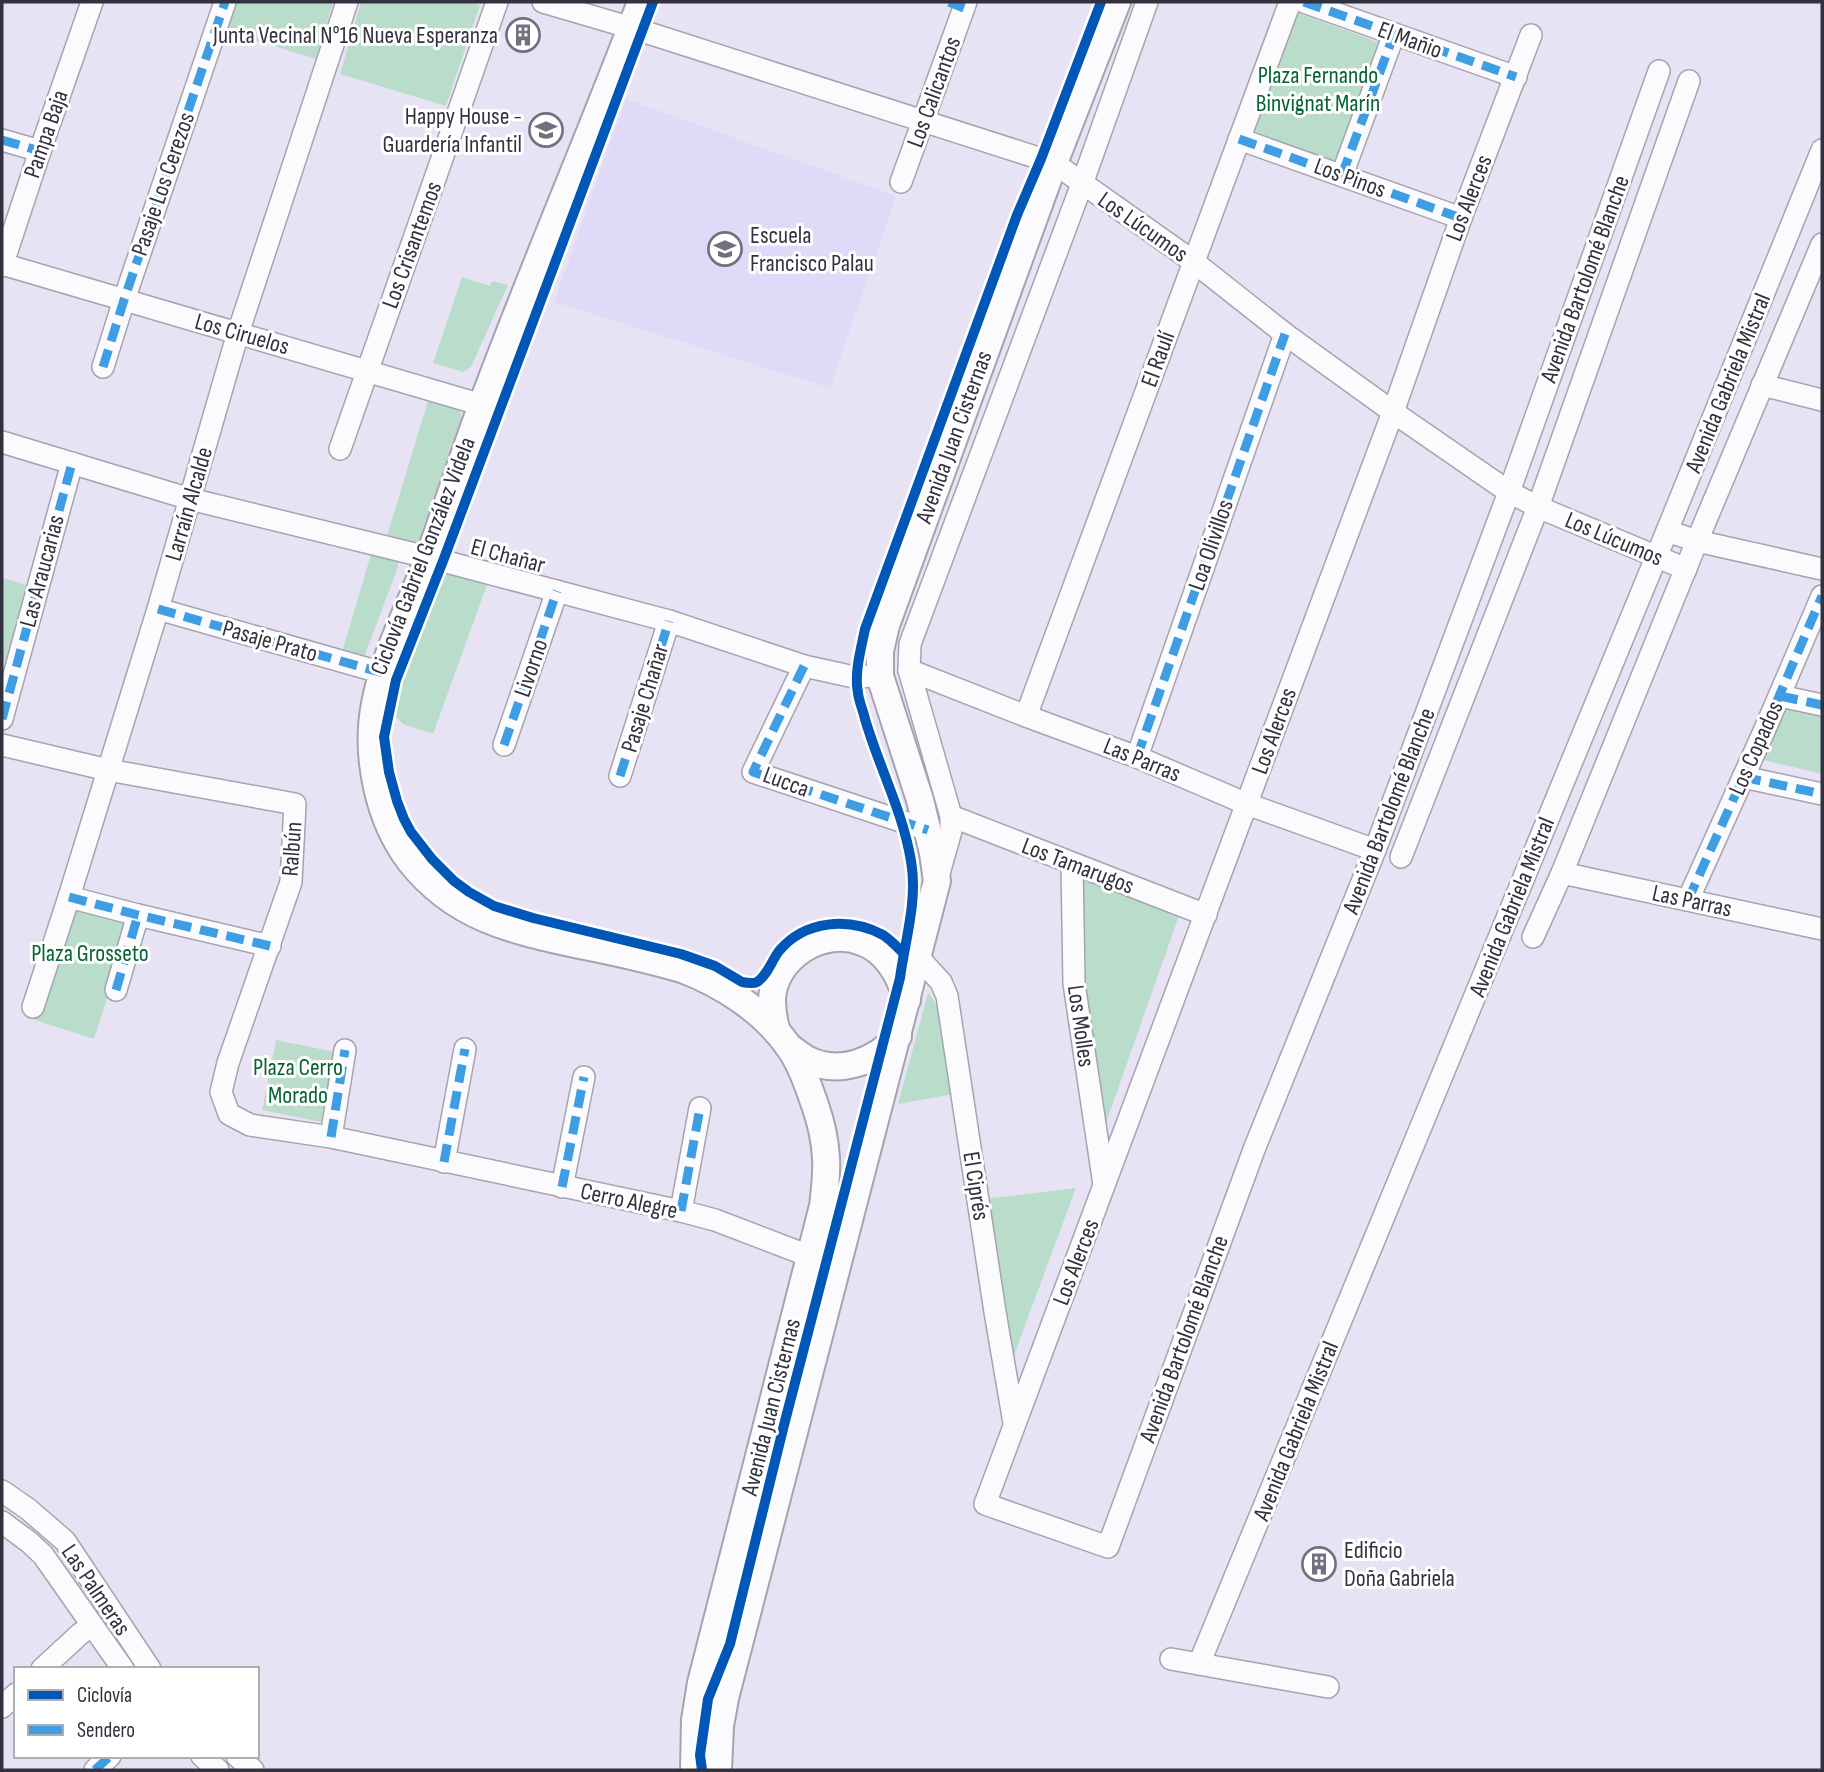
<svg xmlns="http://www.w3.org/2000/svg" width="1824" height="1772" viewBox="0 0 1824 1772" font-family="'Sofia Sans Condensed',sans-serif">
  <style>
    .built { fill: #e0d9f8 }
    .green { fill: #baddcb }
    .lines { fill: none; stroke-linecap: round; stroke-linejoin: round }
    .minor-casing { stroke: #a6a3b0; stroke-width: 24 }
    .major-casing { stroke: #a6a3b0; stroke-width: 30 }
    .minor { stroke: #fbfbfd; stroke-width: 21 }
    .major { stroke: #fbfbfd; stroke-width: 26 }
    .quiet { stroke: #3e9de3; stroke-width: 9; stroke-dasharray: 18 9; stroke-linecap: butt }
    .cycleway-casing { stroke: #fff; stroke-width: 15 }
    .cycleway { stroke: #0057b8; stroke-width: 10 }
    .labels { text-anchor: middle; dominant-baseline: central; stroke-width: 6; stroke-linejoin: round; paint-order: stroke }
    .poi-label { font-size: 24px; fill: #34313f; stroke: #fff; text-anchor: end }
    .street-label { font-size: 24px; fill: #34313f; stroke: #fff }
    .park-label { font-size: 24px; fill: #066234; stroke: #fff }
  </style>
  <rect width="100%" height="100%" fill="#e7e3f4"/>
  <polygon class="built" points="626,99 896,196 830,388 554,302"/>
  <g class="green">
    <polygon points="233,2 333,2 316,59 224,31"/>
    <polygon points="361,2 470,2 480,5 446,106 340,74"/>
    <polygon points="1298,13 1383,44 1339,165 1253,134"/>
    <polygon points="462,277 490,286 492,281 508,285 471,367 463,372 433,363"/>
    <polygon points="428,401 458,408 462,416 419,541 409,546 386,539"/>
    <polygon points="372,551 398,560 398,567 363,660 342,652"/>
    <polygon points="444,569 487,585 433,734 403,724 393,714 401,680"/>
    <polygon points="2,578 27,585 5,662 2,661"/>
    <polygon points="1782,705 1822,714 1822,774 1759,759"/>
    <polygon points="1074,874 1181,910 1101,1137 1069,974"/>
    <polygon points="73,903 133,919 94,1039 35,1020"/>
    <path d="M928,993C947,1012 949,1067 954,1094L898,1104Z"/>
    <polygon points="276,1040 335,1052 321,1122 262,1110"/>
    <polygon points="1076,1188 1010,1366 984,1199"/>
  </g>
  <g class="lines">
    <g class="minor-casing">
      <g id="minor">
        <polyline points="543,2 642,31 1054,163 1194,262 1285,334 1393,412 1509,492 1538,507 1686,569"/>
        <polyline points="1304,2 1516,77"/>
        <polyline points="1531,35 1461,218 1393,412 985,1504 1108,1547 1255,1147 1375,850 1509,492 1659,71"/>
        <polyline points="1239,139 1461,218"/>
        <polyline points="2,140 40,151"/>
        <polyline points="1342,175 1394,34"/>
        <polyline points="901,182 966,2"/>
        <polyline points="2,264 482,405"/>
        <polyline points="2,266 40,151 92,2"/>
        <polyline points="103,367 124,300 225,2"/>
        <polyline points="1762,385 1822,400"/>
        <polyline points="2,442 190,499 443,561 669,621 804,666 854,677 880,676"/>
        <polyline points="340,449 497,2"/>
        <polyline points="1667,531 1697,541 1822,569"/>
        <polyline points="158,609 383,673"/>
        <polyline points="804,666 753,772 928,830"/>
        <polyline points="909,670 1026,716 1137,757 1247,804 1375,850"/>
        <polyline points="1780,696 1822,705"/>
        <polyline points="1026,716 1290,2"/>
        <polyline points="2,719 72,463"/>
        <polyline points="2,745 108,770 295,804 291,882 228,1063 221,1092 229,1114 250,1125 331,1137 681,1211 715,1220 809,1256"/>
        <polyline points="504,745 557,591"/>
        <polyline points="1137,757 1285,334"/>
        <polyline points="620,776 669,621"/>
        <polyline points="1743,777 1822,794"/>
        <polyline points="951,816 1206,915"/>
        <polyline points="1401,857 1538,507 1689,81"/>
        <polyline points="1072,864 1074,983 1104,1185"/>
        <polyline points="1562,873 1822,929"/>
        <polyline points="938,877 951,831 951,816 909,670 910,644 1082,184 1147,2"/>
        <polyline points="69,897 138,915 270,946"/>
        <polyline points="1688,900 1765,729 1822,596"/>
        <polyline points="1533,937 1562,873 1697,541 1822,244"/>
        <polyline points="918,957 941,982 947,996 995,1312 1014,1423"/>
        <polyline points="116,990 138,915"/>
        <polyline points="33,1007 69,897 158,609 238,333 347,2"/>
        <polyline points="331,1137 345,1050"/>
        <polyline points="444,1162 465,1049"/>
        <polyline points="562,1187 584,1077"/>
        <polyline points="681,1211 700,1108"/>
        <polyline points="2,1491 28,1509 65,1541 150,1669"/>
        <polyline points="2,1522 29,1542 43,1555 123,1669"/>
        <polyline points="1171,1659 1328,1687"/>
        <polyline points="1199,1664 1667,531 1822,150"/>
        <polyline points="42,1669 80,1634 91,1626"/>
        <polyline points="2,1707 16,1694"/>
        <polyline points="202,1756 218,1770"/>
        <polyline points="237,1756 253,1770"/>
        <polyline points="95,1770 110,1756"/>
      </g>
    </g>
    <g class="major-casing">
      <g id="major">
        <path d="M641,2C590,137 532,270 482,405C465,451 450,497 434,543C416,596 385,649 375,704C365,755 378,819 410,861C454,917 510,930 575,944C611,951 647,959 682,969C722,984 764,1011 789,1047C801,1064 808,1085 815,1105C821,1122 825,1140 826,1158C827,1174 825,1190 823,1206L701,1683L695,1720L694,1770"/>
        <path d="M777,1032C774,1022 772,1011 772,1000C773,958 823,926 862,942C887,951 900,976 907,1000"/>
        <path d="M789,1047C795,1051 801,1056 808,1060C839,1075 876,1062 898,1036"/>
        <polyline points="718,1770 720,1726 725,1698 937,881 933,853 920,800 880,676 880,651 886,625 1054,163 1117,2"/>
      </g>
    </g>
    <use href="#minor" class="minor"/>
    <use href="#major" class="major"/>
    <g class="quiet">
      <polyline points="949,2 964,8"/>
      <polyline points="1304,2 1516,77"/>
      <polyline points="1239,139 1461,218"/>
      <polyline points="2,140 40,151"/>
      <polyline points="1342,175 1394,34"/>
      <polyline points="103,367 124,300 225,2"/>
      <polyline points="158,609 383,673"/>
      <polyline points="804,666 753,772 928,830"/>
      <polyline points="1780,696 1822,705"/>
      <polyline points="2,719 72,463"/>
      <polyline points="504,745 557,591"/>
      <polyline points="1137,757 1285,334"/>
      <polyline points="620,776 669,621"/>
      <polyline points="1743,777 1822,794"/>
      <polyline points="69,897 138,915 270,946"/>
      <polyline points="1688,900 1765,729 1822,596"/>
      <polyline points="116,990 138,915"/>
      <polyline points="331,1137 345,1050"/>
      <polyline points="444,1162 465,1049"/>
      <polyline points="562,1187 584,1077"/>
      <polyline points="681,1211 700,1108"/>
      <polyline points="95,1770 110,1756"/>
    </g>
    <g class="cycleway-casing">
      <g id="cycleway">
        <path d="M653,2L443,561L396,680L384,737L389,772L397,801L404,819L411,832L432,859L454,881L469,892L494,906L533,918L681,954L715,966L742,982C747,983 753,984 757,982C767,976 772,960 779,951C805,920 849,917 883,935C891,940 897,947 903,953"/>
        <path d="M702,1770L700,1755L708,1699L730,1644L784,1425L900,978C905,940 918,900 911,861C903,812 879,767 865,719C863,710 859,702 858,693C854,673 861,649 865,629L1017,215L1041,159L1101,2"/>
      </g>
    </g>
    <use href="#cycleway" class="cycleway"/>
  </g>
  <defs>
    <g id="building-ring" transform="scale(1.75)"><circle r="9.5" fill="#fff" stroke="#736f7e" stroke-width="1.5"/><path d="M-4-6H4V6H1V3H-1V6H-4ZM-2.5-4.3h1.7v1.8h-1.7ZM.8-4.3h1.7v1.8H.8ZM-2.5-1h1.7V.8h-1.7ZM.8-1h1.7V.8H.8Z" fill="#736f7e"/></g>
    <g id="school-ring" transform="scale(1.75)"><circle r="9.5" fill="#fff" stroke="#736f7e" stroke-width="1.5"/><path d="M0-5L7-2L0 1L-7-2ZM-4 1L0 2.5L4 1V4Q0 6-4 4Z" fill="#736f7e"/></g>
  </defs>
  <g fill-rule="evenodd">
    <use href="#building-ring" x="523" y="35"/>
    <use href="#school-ring" x="546" y="130"/>
    <use href="#school-ring" x="725" y="249"/>
    <use href="#building-ring" x="1319" y="1564"/>
  </g>
  <g class="labels">
    <g class="poi-label">
      <text x="498" y="35">Junta Vecinal N°16 Nueva Esperanza</text>
      <text x="522" y="116">Happy House -<tspan x="522" dy="28">Guardería Infantil</tspan></text>
      <text x="750" y="235" text-anchor="start">Escuela<tspan x="750" dy="28">Francisco Palau</tspan></text>
      <text x="1344" y="1550" text-anchor="start">Edificio<tspan x="1344" dy="28">Doña Gabriela</tspan></text>
    </g>
    <g class="street-label">
      <text transform="translate(1410 40) rotate(20)">El Mañio</text>
      <text transform="translate(934 92) rotate(-70)">Los Calicantos</text>
      <text transform="translate(46 134) rotate(-71)">Pampa Baja</text>
      <text transform="translate(1350 178) rotate(20)">Los Pinos</text>
      <text transform="translate(163 184) rotate(-71)">Pasaje Los Cerezos</text>
      <text transform="translate(1469 198) rotate(-69)">Los Alerces</text>
      <text transform="translate(1143 227) rotate(35)">Los Lúcumos</text>
      <text transform="translate(412 245) rotate(-70)">Los Crisantemos</text>
      <text transform="translate(1585 279) rotate(-70)">Avenida Bartolomé Blanche</text>
      <text transform="translate(242 334) rotate(16)">Los Ciruelos</text>
      <text transform="translate(1158 359) rotate(-70)">El Raulí</text>
      <text transform="translate(1728 383) rotate(-68)">Avenida Gabriela Mistral</text>
      <text transform="translate(954 437) rotate(-70)">Avenida Juan Cisternas</text>
      <text transform="translate(189 504) rotate(-74)">Larraín Alcalde</text>
      <text transform="translate(1614 539) rotate(23)">Los Lúcumos</text>
      <text transform="translate(1211 545) rotate(-71)">Loa Olivillos</text>
      <text transform="translate(423 556) rotate(-69)">Ciclovía Gabriel González Videla</text>
      <text transform="translate(508 556) rotate(15)">El Chañar</text>
      <text transform="translate(42 571) rotate(-75)">Las Araucarias</text>
      <text transform="translate(270 641) rotate(16)">Pasaje Prato</text>
      <text transform="translate(531 668) rotate(-71)">Livorno</text>
      <text transform="translate(645 698) rotate(-73)">Pasaje Chañar</text>
      <text transform="translate(1274 731) rotate(-70)">Los Alerces</text>
      <text transform="translate(1756 748) rotate(-66)">Los Copados</text>
      <text transform="translate(1142 760) rotate(22)">Las Parras</text>
      <text transform="translate(786 782) rotate(20)">Lucca</text>
      <text transform="translate(1389 811) rotate(-69)">Avenida Bartolomé Blanche</text>
      <text transform="translate(292 849) rotate(-86)">Ralbún</text>
      <text transform="translate(1078 866) rotate(21)">Los Tamarugos</text>
      <text transform="translate(1692 901) rotate(12)">Las Parras</text>
      <text transform="translate(1512 907) rotate(-68)">Avenida Gabriela Mistral</text>
      <text transform="translate(1081 1026) rotate(82)">Los Molles</text>
      <text transform="translate(976 1186) rotate(81)">El Ciprés</text>
      <text transform="translate(629 1201) rotate(12)">Cerro Alegre</text>
      <text transform="translate(1076 1262) rotate(-69)">Los Alerces</text>
      <text transform="translate(1184 1339) rotate(-70)">Avenida Bartolomé Blanche</text>
      <text transform="translate(771 1407) rotate(-76)">Avenida Juan Cisternas</text>
      <text transform="translate(1296 1431) rotate(-68)">Avenida Gabriela Mistral</text>
      <text transform="translate(96 1590) rotate(56)">Las Palmeras</text>
    </g>
    <g class="park-label">
      <text x="1318" y="75">Plaza Fernando<tspan x="1318" dy="28">Binvignat Marín</tspan></text>
      <text x="90" y="953">Plaza Grosseto</text>
      <text x="298" y="1067">Plaza Cerro<tspan x="298" dy="28">Morado</tspan></text>
    </g>
  </g>
  <rect width="1824" height="1772" fill="none" stroke="#34313f" stroke-width="7"/>
  <rect x="14" y="1667" width="245" height="91" fill="#ffffff" stroke="#aeadb2" stroke-width="2"/>
  <rect x="28" y="1690" width="35" height="10" fill="#0057b8" stroke="#aeadb2" stroke-width="2"/>
  <text x="77" y="1702" font-size="21" fill="#34313f">Ciclovía</text>
  <rect x="28" y="1725" width="35" height="10" fill="#3e9de3" stroke="#aeadb2" stroke-width="2"/>
  <text x="77" y="1737" font-size="21" fill="#34313f">Sendero</text>
</svg>
